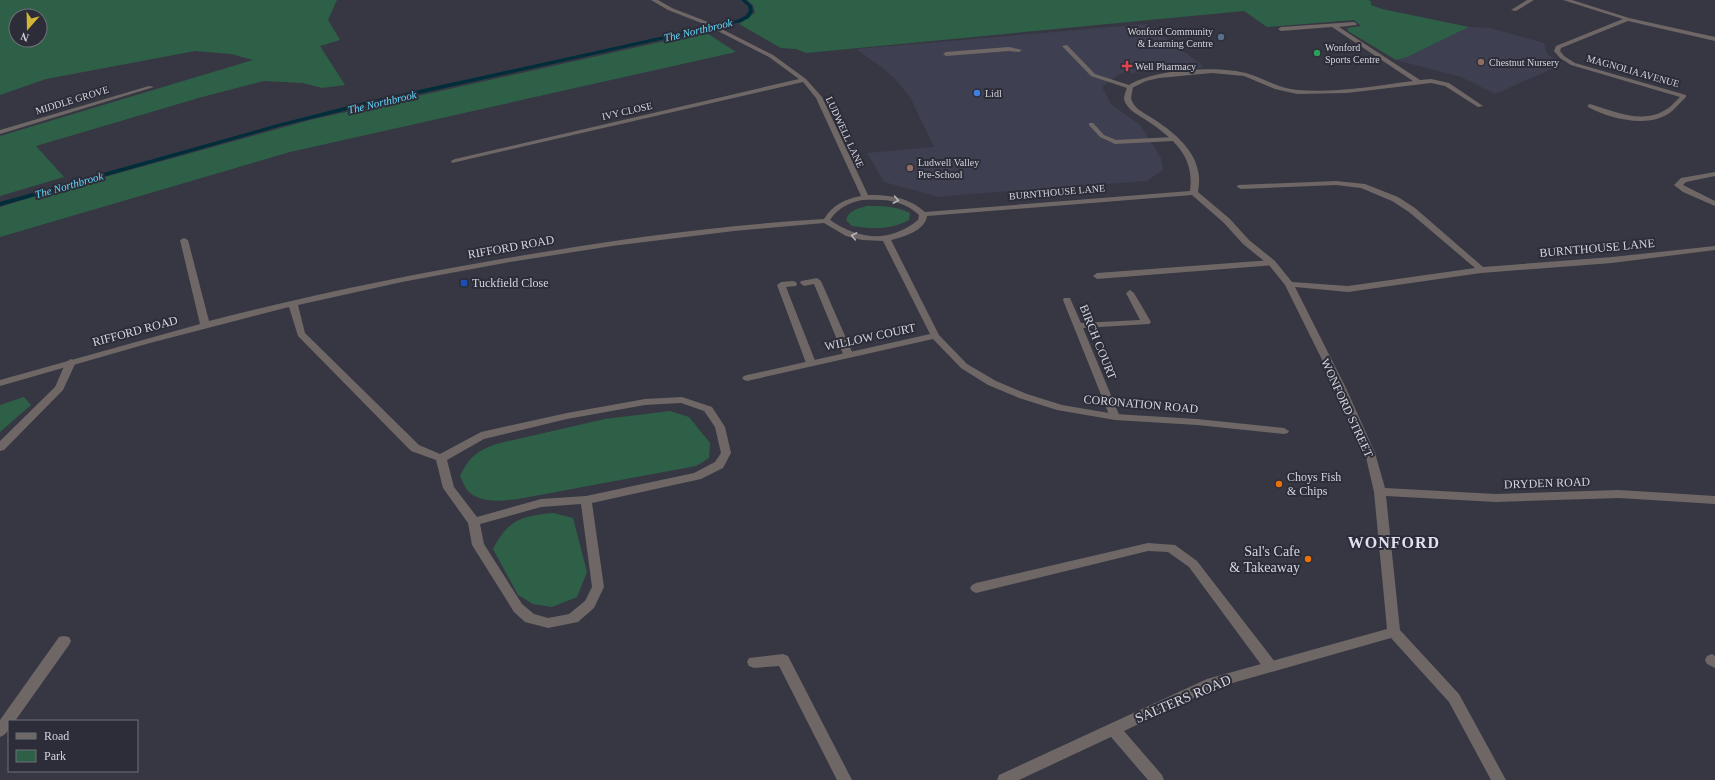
<svg xmlns="http://www.w3.org/2000/svg" width="1715" height="780" viewBox="0 0 1715 780" font-family="'Times New Roman',serif">
  <style>
    .built { fill: #3e4052 }
    .green { fill: #2e6048; fill-rule: evenodd }
    .lines { fill: none; stroke-linecap: round; stroke-linejoin: round }
    .stream { fill: #002d3a; fill-rule: evenodd }
    .service { fill: #6e6765; fill-rule: evenodd }
    .pedestrian { fill: #6e6765; fill-rule: evenodd }
    .minor { fill: #6e6765; fill-rule: evenodd }
    .oneway { stroke: #b5b4b9 }
    .service-dot { fill: #5c6f8a; stroke: #2c2d38; stroke-width: 1.5 }
    .leisure-dot { fill: #2e9e5b; stroke: #2c2d38; stroke-width: 1.5 }
    .education-dot { fill: #8d6e63; stroke: #2c2d38; stroke-width: 1.5 }
    .health-dot { fill: #e0444e; stroke: #2c2d38; stroke-width: 1.5 }
    .shop-dot { fill: #3f7fe0; stroke: #2c2d38; stroke-width: 1.5 }
    .transit-dot { fill: #1a4fb4; stroke: #2c2d38; stroke-width: 1.5 }
    .food-dot { fill: #e8710a; stroke: #2c2d38; stroke-width: 1.5 }
    .labels { text-anchor: middle; dominant-baseline: central; stroke-width: 4; stroke-linejoin: round; paint-order: stroke }
    .far-poi-label { font-size: 10px; fill: #d4d5dd; stroke: #2c2d38; text-anchor: start }
    .far-street-label { font-size: 10px; fill: #d4d5dd; stroke: #2c2d38 }
    .far-water-label { font-size: 11px; font-style: italic; fill: #60d5fa; stroke: #2c2d38 }
    .street-label { font-size: 12px; fill: #d4d5dd; stroke: #2c2d38 }
    .poi-label { font-size: 12px; fill: #d4d5dd; stroke: #2c2d38; text-anchor: start }
    .near-poi-label { font-size: 14px; fill: #d4d5dd; stroke: #2c2d38; text-anchor: end }
    .near-street-label { font-size: 14px; fill: #d4d5dd; stroke: #2c2d38 }
    .district-label { font-size: 16px; font-weight: bold; letter-spacing: 1px; fill: #dfe1f0; stroke: #2c2d38 }
  </style>
  <rect width="100%" height="100%" fill="#363743"/>
  <g class="built">
    <polygon points="1148,24 1204,67 1119,74 1102,87 1111,104 1140,125 1161,158 1163,170 1147,181 957,195 947,174 957,195 939,197 884,182 867,153 934,147 910,97 894,78 883,68 856,49"/>
    <polygon points="1469,27 1490,28 1544,43 1547,54 1563,64 1495,94 1461,77 1396,60 1407,57"/>
  </g>
  <g class="green">
    <path d="M0,0H337L328,20L340,40L320,46L345,85L322,88L303,83L264,81L202,97L36,146L64,177L0,196V136L253,60L231,54L195,51L46,79L0,95ZM16,16H40V40H16Z"/>
    <polygon points="747,0 1368,0 1371,1 1371,5 1382,9 1469,27 1407,57 1396,60 1348,31 1347,28 1361,26 1354,20 1267,27 1244,11 806,53 796,49 781,48 739,24 755,13 753,5"/>
    <polygon points="705,32 736,52 290,152 0,237 0,207 33,197 310,120"/>
    <path d="M867,206C883,206 896,206 910,213L909,220C891,230 872,229 852,226L846,220C849,210 857,209 867,206Z"/>
    <polygon points="24,397 31,405 0,432 0,405"/>
    <path d="M670,411L689,417L710,443L709,458L696,466L518,499C501,501 480,504 467,490C464,486 462,480 460,476C470,456 476,452 496,444L605,419Z"/>
    <path d="M553,513L573,518L587,572L577,597L552,607L533,604L518,595L493,549C508,520 521,516 553,513Z"/>
  </g>
  <g class="lines">
    <polygon class="stream" points="741,0 746,0 752,6 753,11 749,18 741,22 360,107 282,126 0,206 0,202 278,124 360,103 737,20 745,16 749,11 748,6"/>
    <g class="service">
      <polygon points="1527,0 1534,0 1516,11 1511,10"/>
      <path d="M1354,22L1357,24L1356,25L1339,27L1420,80L1431,79L1449,83L1483,106L1478,107L1445,86L1431,83L1347,93L1297,94L1275,89L1244,76L1212,73L1159,78L1146,81L1130,89L1091,76L1062,46L1067,45L1095,74L1129,85C1154,69 1221,65 1249,74C1265,79 1280,89 1298,90C1336,93 1375,86 1413,81L1332,27L1281,31L1278,29L1281,27Z"/>
      <polygon points="1009,47 1022,50 1019,52 1009,51 946,56 943,54 946,52"/>
      <path d="M1590,104C1616,112 1648,127 1672,105L1677,106C1657,131 1612,120 1588,107V105Z"/>
      <polygon points="1089,123 1093,123 1104,135 1116,140 1173,137 1176,139 1173,141 1115,144 1100,137 1089,125"/>
      <polygon points="1272,260 1276,263 1275,265 1097,279 1093,276 1097,273"/>
      <polygon points="1130,290 1134,293 1151,322 1149,324 1083,328 1120,417 1115,420 1110,417 1063,300 1064,298 1070,298 1081,323 1140,320 1126,293"/>
      <polygon points="71,359 76,362 63,390 4,450 0,451 0,441 55,387 66,362"/>
      <polygon points="1148,543 1175,545 1197,561 1275,662 1277,666 1275,670 1270,672 1265,670 1189,567 1168,552 1148,551 976,593 972,591 970,588 972,585 976,583"/>
      <polygon points="783,654 788,656 852,780 837,780 779,666 754,668 749,666 747,662 749,658"/>
    </g>
    <g class="pedestrian">
      <polygon points="817,278 821,281 853,354 851,356 845,356 843,354 814,284 804,286 800,283 801,281"/>
      <polygon points="793,281 796,282 797,284 796,286 786,287 816,363 811,366 806,363 777,285 781,282"/>
    </g>
    <g class="minor">
      <path d="M651,0H658L672,8L708,22L773,55L806,79L822,97L868,195C890,195 908,197 925,212L1190,191C1195,156 1173,138 1146,120C1138,115 1126,109 1124,99C1124,95 1126,91 1127,87L1130,85L1133,87L1131,98C1133,108 1144,113 1152,118C1171,130 1194,148 1198,171C1200,178 1199,185 1198,192L1230,219L1249,240L1275,261L1292,282L1348,286L1475,268L1409,212L1392,201L1361,188L1336,185L1241,189L1237,187L1238,185L1336,181L1365,184L1398,197L1415,208L1483,267L1612,257L1715,246V250L1612,263L1481,273L1348,292L1295,287L1346,388L1375,453L1385,488L1496,494L1619,490L1715,496V504L1619,498L1496,502L1386,496L1400,630L1459,694L1506,780H1491L1449,702L1391,638L1215,688L1124,731L1162,775L1164,780H1148L1111,737L1019,780H997L999,775L1207,679L1387,629L1374,492L1365,453L1336,388L1285,285L1269,265L1243,244L1224,223L1192,195L927,216C925,231 903,237 891,240L939,335L967,364L996,381L1027,394L1062,405L1115,414L1197,419L1284,428L1289,431L1288,433L1284,434L1197,425L1115,420L1057,410L1019,398L988,385L961,368L933,339L747,381L744,380L742,378L744,376L747,375L930,334L883,241L862,240L846,236L824,223L734,231L612,246L510,262L402,282L298,305L305,333L419,445L440,454L481,432L567,413L645,399L682,397L712,407L725,427L731,453L723,468L701,479L592,503L604,587L594,608L578,622L548,628L525,622L514,612L472,545L468,523L443,488L436,460L411,451L298,336L289,307L150,343L0,386V380L200,324L180,240L184,238L188,240L209,321C313,294 418,273 525,255C624,238 723,225 824,219C833,205 844,199 861,196L816,98L803,82L452,163L451,161L455,159L799,79L769,57L704,24L668,10ZM862,200C884,199 902,199 919,215L918,220C889,243 860,240 830,220C838,208 848,203 862,200ZM681,403L704,411L715,427L721,453L715,462L694,473L586,496L541,499L477,517L454,487L447,460L484,439L567,419L645,405ZM581,504L592,587L585,601L569,614L548,618L534,614L522,604L484,544L480,524L541,507Z"/>
      <polygon points="1563,0 1572,0 1629,18 1715,37 1715,41 1628,21 1561,48 1560,51 1564,56 1575,63 1686,95 1686,97 1676,107 1672,107 1672,105 1680,97 1571,65 1560,58 1554,51 1556,46 1623,19"/>
      <polygon points="149,86 154,87 0,134 0,130"/>
      <polygon points="1715,172 1715,176 1686,182 1683,185 1715,201 1715,206 1683,192 1674,185 1681,178"/>
      <path d="M64,636L69,637L71,641L69,645L15,721H9C9,729 8,734 0,737V720L59,637Z"/>
      <polygon points="1712,654 1715,656 1715,668 1707,664 1705,660 1707,656"/>
    </g>
  </g>
  <defs><path id="oneway-chevron" d="M-2-3.5L2.5 0L-2 3.5" fill="none" stroke-width="1.6" stroke-linecap="round" stroke-linejoin="round"/></defs>
  <g class="oneway">
    <use href="#oneway-chevron" transform="translate(896 200) rotate(11)"/>
    <use href="#oneway-chevron" transform="translate(854 236) rotate(-169)"/>
  </g>
  <circle class="service-dot" cx="1221" cy="37" r="4"/>
  <circle class="leisure-dot" cx="1317" cy="53" r="4"/>
  <g class="education-dot">
    <circle cx="1481" cy="62" r="4"/>
    <circle cx="910" cy="168" r="4"/>
  </g>
  <path class="health-dot" d="M1125 60h4v4h4v4h-4v4h-4v-4h-4v-4h4z"/>
  <circle class="shop-dot" cx="977" cy="93" r="4"/>
  <rect class="transit-dot" x="460" y="279" width="8" height="8" rx="2"/>
  <g class="food-dot">
    <circle cx="1279" cy="484" r="4"/>
    <circle cx="1308" cy="559" r="4"/>
  </g>
  <g class="labels">
    <g class="far-poi-label">
      <text x="1213" y="31" text-anchor="end">Wonford Community<tspan x="1213" dy="12">&amp; Learning Centre</tspan></text>
      <text x="1325" y="47">Wonford<tspan x="1325" dy="12">Sports Centre</tspan></text>
      <text x="1489" y="62">Chestnut Nursery</text>
      <text x="1135" y="66">Well Pharmacy</text>
      <text x="985" y="93">Lidl</text>
      <text x="918" y="162">Ludwell Valley<tspan x="918" dy="12">Pre-School</tspan></text>
    </g>
    <g class="far-street-label">
      <text transform="translate(1633 71) rotate(16)">MAGNOLIA AVENUE</text>
      <text transform="translate(72 100) rotate(-17)">MIDDLE GROVE</text>
      <text transform="translate(627 111) rotate(-13)">IVY CLOSE</text>
      <text transform="translate(845 132) rotate(65)">LUDWELL LANE</text>
      <text transform="translate(1057 192) rotate(-5)">BURNTHOUSE LANE</text>
    </g>
    <g class="far-water-label">
      <text transform="translate(698 30) rotate(-13)">The Northbrook</text>
      <text transform="translate(382 102) rotate(-13)">The Northbrook</text>
      <text transform="translate(69 185) rotate(-16)">The Northbrook</text>
    </g>
    <g class="street-label">
      <text transform="translate(511 247) rotate(-10)">RIFFORD ROAD</text>
      <text transform="translate(1597 248) rotate(-5)">BURNTHOUSE LANE</text>
      <text transform="translate(135 331) rotate(-15)">RIFFORD ROAD</text>
      <text transform="translate(870 337) rotate(-12)">WILLOW COURT</text>
      <text transform="translate(1098 342) rotate(68)">BIRCH COURT</text>
      <text transform="translate(1141 404) rotate(5)">CORONATION ROAD</text>
      <text transform="translate(1347 408) rotate(65)">WONFORD STREET</text>
      <text transform="translate(1547 483) rotate(-2)">DRYDEN ROAD</text>
    </g>
    <g class="poi-label">
      <text x="472" y="283">Tuckfield Close</text>
      <text x="1287" y="477">Choys Fish<tspan x="1287" dy="14">&amp; Chips</tspan></text>
    </g>
    <g class="near-poi-label">
      <text x="1300" y="551">Sal's Cafe<tspan x="1300" dy="16">&amp; Takeaway</tspan></text>
    </g>
    <g class="near-street-label">
      <text transform="translate(1183 699) rotate(-23)">SALTERS ROAD</text>
    </g>
    <g class="district-label">
      <text x="1394" y="542">WONFORD</text>
    </g>
  </g>
  <rect x="8" y="720" width="130" height="52" fill="#2c2d38" stroke="#6f707a"/>
  <rect x="16" y="733" width="20" height="6" fill="#6e6765" stroke="#6f707a"/>
  <text x="44" y="740" font-size="12" fill="#d4d5dd">Road</text>
  <rect x="16" y="750" width="20" height="12" fill="#2e6048" stroke="#6f707a"/>
  <text x="44" y="760" font-size="12" fill="#d4d5dd">Park</text>
  <g transform="translate(28 28) rotate(200)"><circle r="19" fill="#2c2d38" stroke="#6f707a"/>
  <path d="M0-3L7 15L0 10L-7 15Z" fill="#d3b635"/>
  <text y="-6" font-size="11" font-weight="bold" text-anchor="middle" fill="#d4d5dd">N</text>
  </g>
</svg>
